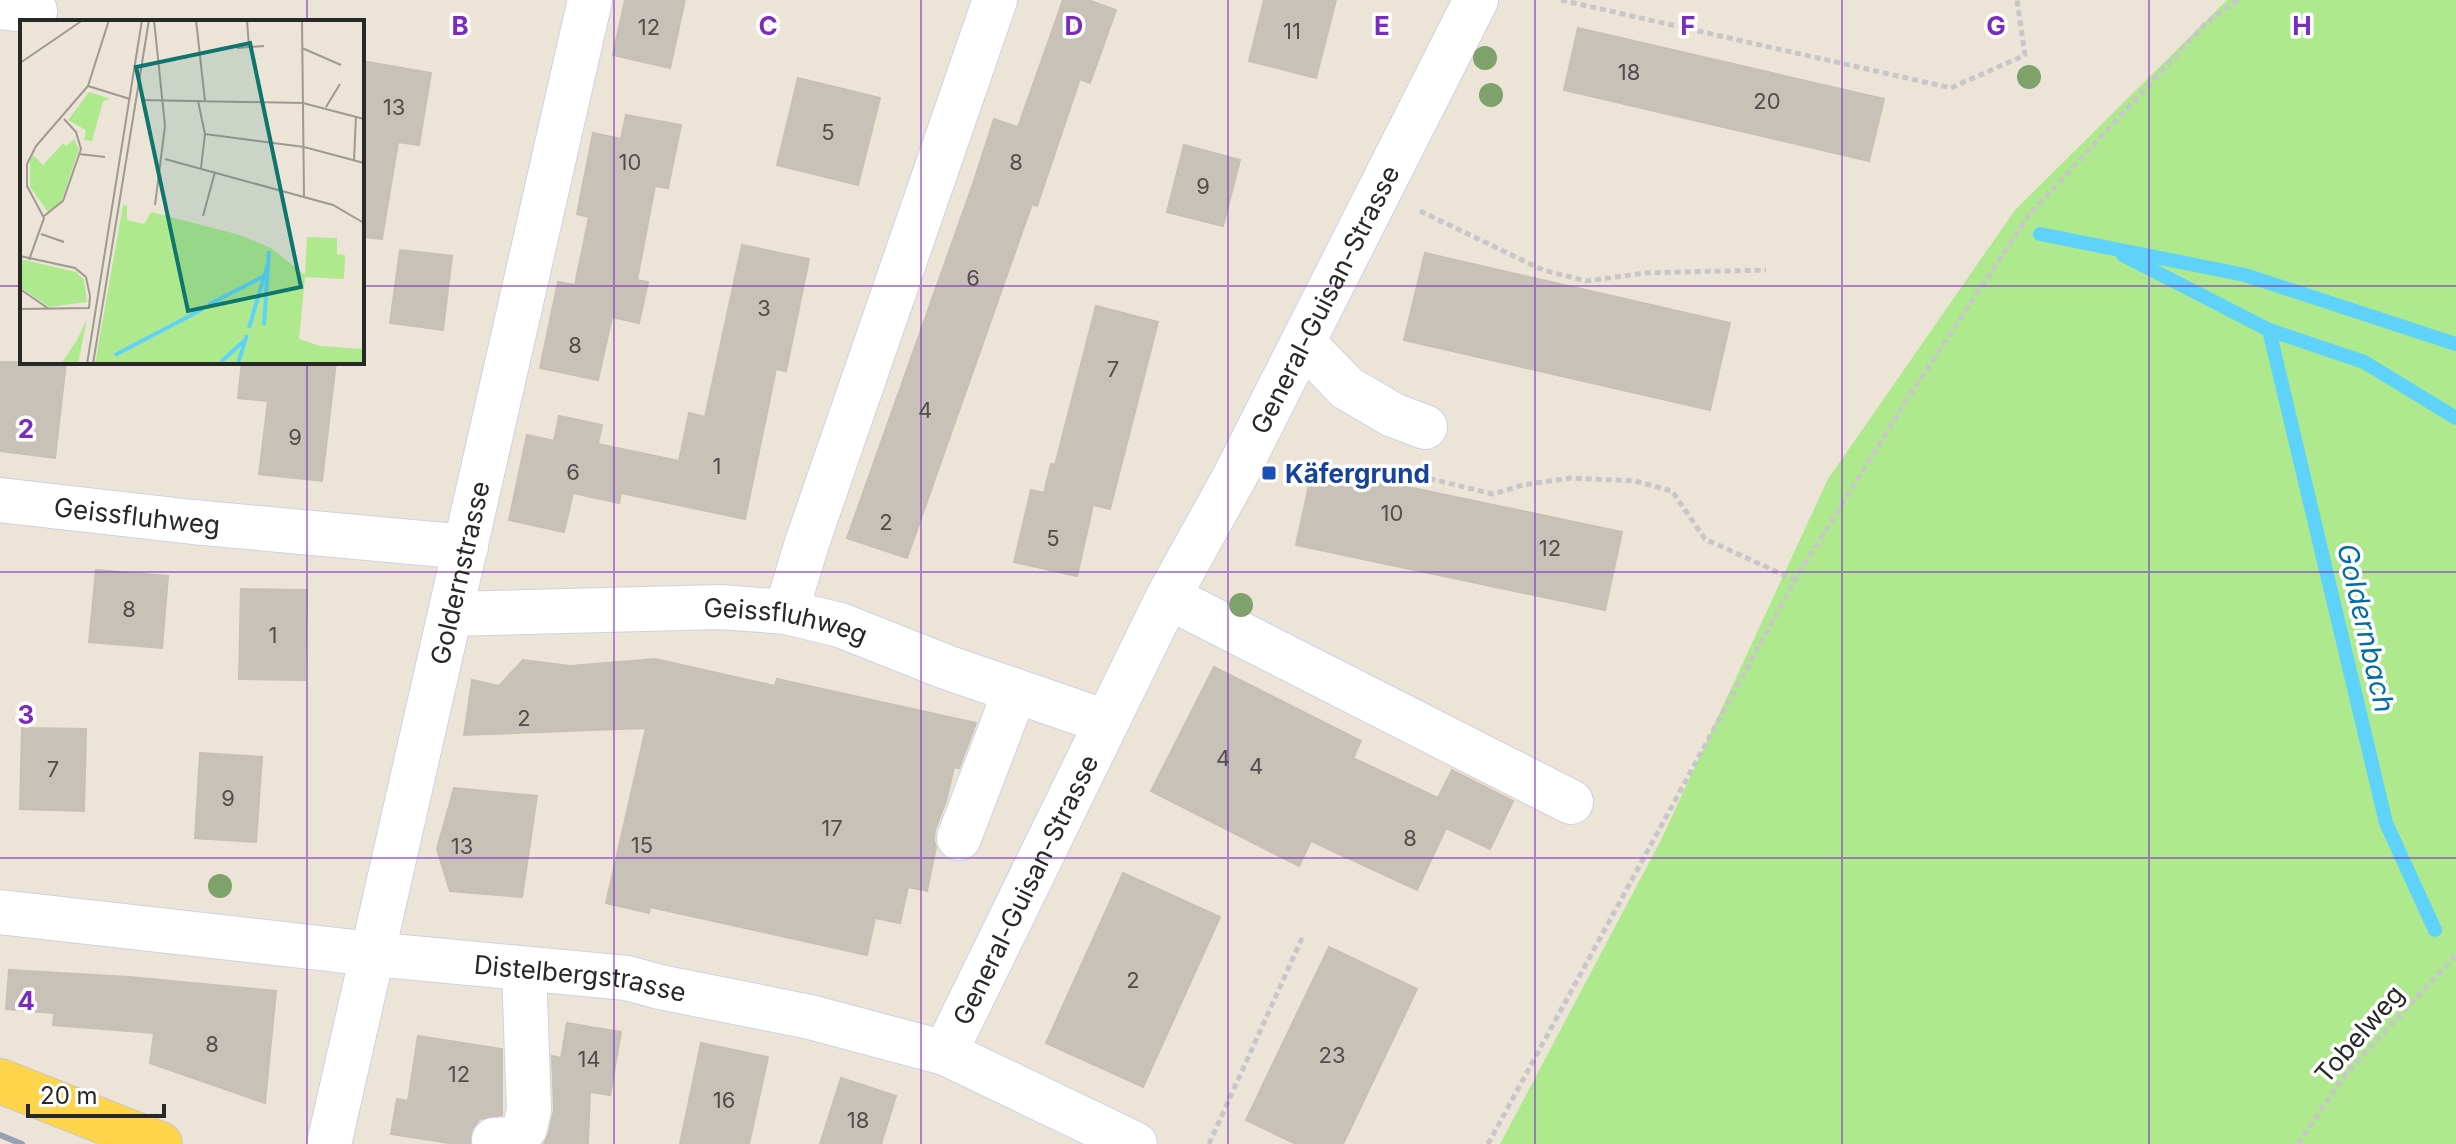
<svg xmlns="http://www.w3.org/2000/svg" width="2456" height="1144" viewBox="0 0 2456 1144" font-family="Inter,sans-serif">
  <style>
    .green { fill: #aee98e }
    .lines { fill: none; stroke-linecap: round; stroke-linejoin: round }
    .stream { stroke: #5fd2fa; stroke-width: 14 }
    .building { fill: #c7c1b8; stroke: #c8c0b2; stroke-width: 2 }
    .minor-casing { stroke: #cdd2e3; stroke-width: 46 }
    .major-casing { stroke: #c7c7c7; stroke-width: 46 }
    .path { stroke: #c7c7c7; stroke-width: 5; stroke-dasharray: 6 4; stroke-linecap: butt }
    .minor { stroke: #fff; stroke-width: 44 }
    .major { stroke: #fed44b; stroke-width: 44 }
    .rail { stroke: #9b9fb5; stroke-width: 6 }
    .tree { fill: #7fa16b }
    .grid { fill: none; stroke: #7b2cbf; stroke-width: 2; stroke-opacity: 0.55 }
    .transit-dot { fill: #1a4fb4; stroke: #fff; stroke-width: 3 }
    .labels { text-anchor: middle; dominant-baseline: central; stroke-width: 7; stroke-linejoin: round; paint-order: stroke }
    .number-label { font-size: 22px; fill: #504e4c }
    .street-label { font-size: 26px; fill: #282828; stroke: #fff }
    .transit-label { font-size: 26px; font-weight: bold; fill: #164399; stroke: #fff; text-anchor: start }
    .water-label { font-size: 28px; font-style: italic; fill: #006da5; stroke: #fff }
    .inset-river { fill: none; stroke: #5fd2fa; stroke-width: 4 }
    .inset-road { fill: none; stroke: #9e9992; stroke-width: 2 }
    .view { fill: #0f766e; fill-opacity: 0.15; stroke: #0f766e; stroke-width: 4 }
    .inset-edge { fill: none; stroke: #282828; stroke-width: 4 }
    .grid-label { font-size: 26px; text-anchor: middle; font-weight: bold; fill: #7b2cbf; stroke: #fff; stroke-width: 7; stroke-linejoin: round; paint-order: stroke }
  </style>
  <rect width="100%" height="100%" fill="#ede4d8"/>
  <polygon class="green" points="2227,0 2456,0 2456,1144 1500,1144 1661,840 1828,479 2015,210"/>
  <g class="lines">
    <g class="stream">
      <polyline points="2040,234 2245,275 2456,344"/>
      <polyline points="2123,255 2269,330 2364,362 2456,418"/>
      <polyline points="2269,330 2386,823 2435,930"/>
    </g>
  </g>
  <g class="building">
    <polygon points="625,0 685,0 670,68 613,55"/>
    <polygon points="1063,0 1088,0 1116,10 1090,83 1080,79 1037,206 1032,204 907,558 847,538 973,184 994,119 1018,127"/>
    <polygon points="1264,0 1336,0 1316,78 1249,61"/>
    <polygon points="1578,28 1884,99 1869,161 1564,90"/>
    <polygon points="362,61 431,73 419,145 398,142 382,239 362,237"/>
    <polygon points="798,78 880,98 858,185 777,165"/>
    <polygon points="626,115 681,125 668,188 655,186 637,280 648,282 639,323 612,317 598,380 540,368 558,282 575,285 589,217 577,214 593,133 621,139"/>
    <polygon points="1184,145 1240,160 1223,226 1167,212"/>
    <polygon points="742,245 809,259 786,371 776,369 745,519 621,493 619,503 573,493 564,532 509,520 527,435 554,441 559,416 602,425 598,444 679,461 689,413 705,417"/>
    <polygon points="400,250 452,256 443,330 390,323"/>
    <polygon points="1425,253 1730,323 1710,410 1404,340"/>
    <polygon points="1096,306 1158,322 1110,509 1093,505 1077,576 1014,562 1031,490 1044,493 1051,464 1055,465"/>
    <polygon points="0,362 66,362 55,458 0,451"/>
    <polygon points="242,362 336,362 322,481 259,474 268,401 238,398"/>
    <polygon points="1313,467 1622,532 1605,610 1296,545"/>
    <polygon points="96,570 168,576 162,648 89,642"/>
    <polygon points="241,589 307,590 305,680 239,679"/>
    <polygon points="655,659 775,686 777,679 976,723 959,768 954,767 946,801 935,830 934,841 936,847 927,891 908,887 900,923 875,918 867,955 650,907 649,913 606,903 646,728 464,735 472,680 499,686 523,660 570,666"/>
    <polygon points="1214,667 1361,741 1353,758 1438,798 1452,770 1513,801 1490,849 1446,828 1417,890 1311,841 1299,866 1151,791"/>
    <polygon points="22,728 86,729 84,811 20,809"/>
    <polygon points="200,753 262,757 256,842 195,838"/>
    <polygon points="454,788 537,796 522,897 450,891 437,849"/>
    <polygon points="1123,873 1220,917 1143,1087 1046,1043"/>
    <polygon points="1329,947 1417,989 1343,1144 1296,1144 1246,1120"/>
    <polygon points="9,970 129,977 276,991 265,1103 150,1063 154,1033 53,1025 54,1013 6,1009"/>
    <polygon points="567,1023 621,1032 610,1095 590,1092 588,1144 544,1144 549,1133 554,1110 552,1056 561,1058"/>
    <polygon points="418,1036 502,1049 502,1115 480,1119 472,1129 470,1144 455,1144 391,1134 397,1099 408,1101"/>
    <polygon points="701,1043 768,1057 749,1144 680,1144"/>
    <polygon points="841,1078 896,1096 881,1144 820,1144"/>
  </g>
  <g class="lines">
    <g class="minor-casing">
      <g id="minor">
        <polyline points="0,7 35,11"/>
        <polyline points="1303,343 1347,388 1393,415 1425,427"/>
        <path id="s1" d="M0,500L193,522L466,547"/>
        <polyline points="1168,597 1571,802"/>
        <polyline points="786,612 807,543 995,0"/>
        <path id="s2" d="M451,614L721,607L786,612L840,625L946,667L1106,722"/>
        <polyline points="959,838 1006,715 1013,690"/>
        <path id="s3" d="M0,912L372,954L627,978L660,987L810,1017L945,1053L1135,1144"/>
        <path id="s4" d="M945,1053L1168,597L1234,478L1476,0"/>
        <polyline points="494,1140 515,1139 525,1128 529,1110 524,969"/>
        <path id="s5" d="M329,1144L590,0"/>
      </g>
    </g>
    <g class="major-casing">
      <polyline id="major" points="0,1081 160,1144"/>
    </g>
    <g class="path">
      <polyline points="1561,0 1951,88 2025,55 2017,0"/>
      <polyline points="1420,211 1543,270 1586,281 1645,273 1766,270"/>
      <polyline points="1421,473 1431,479 1493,494 1523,485 1571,478 1635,481 1672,491 1705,539 1795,580"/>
      <polyline points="1209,1144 1303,936"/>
      <polyline points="1488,1144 1795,580 1906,401 2028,216 2206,23 2238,0"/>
      <polyline points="2298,1144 2344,1076 2456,955"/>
    </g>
    <use href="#minor" class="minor"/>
    <use href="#major" class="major"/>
    <polyline class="rail" points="0,1135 22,1144"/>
  </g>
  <g class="tree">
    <circle cx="1485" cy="58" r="12"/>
    <circle cx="2029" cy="77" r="12"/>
    <circle cx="1491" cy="95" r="12"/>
    <circle cx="1241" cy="605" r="12"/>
    <circle cx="220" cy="886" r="12"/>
  </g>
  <path class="grid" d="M307,0V22M614,0V1144M921,0V1144M1228,0V1144M1535,0V1144M1842,0V1144M2149,0V1144M0,286H22M362,286H2456M307,362V1144M0,572H2456M0,858H2456"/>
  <rect class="transit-dot" x="1261" y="465" width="16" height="16" rx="4"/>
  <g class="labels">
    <g class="number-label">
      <text x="649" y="27">12</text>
      <text x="1292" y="31">11</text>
      <text x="1629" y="72">18</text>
      <text x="1767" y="101">20</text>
      <text x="394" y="107">13</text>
      <text x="828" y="132">5</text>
      <text x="630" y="162">10</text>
      <text x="1016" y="162">8</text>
      <text x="1203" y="186">9</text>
      <text x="973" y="278">6</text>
      <text x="764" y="308">3</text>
      <text x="575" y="345">8</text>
      <text x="1113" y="369">7</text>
      <text x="925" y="410">4</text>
      <text x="295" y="437">9</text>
      <text x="717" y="466">1</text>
      <text x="573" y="472">6</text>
      <text x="1392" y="513">10</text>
      <text x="886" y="522">2</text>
      <text x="1053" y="538">5</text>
      <text x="1550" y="548">12</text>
      <text x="129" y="609">8</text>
      <text x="273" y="635">1</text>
      <text x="524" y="718">2</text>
      <text x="1223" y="758">4</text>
      <text x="1256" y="766">4</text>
      <text x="53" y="769">7</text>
      <text x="228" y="798">9</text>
      <text x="832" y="828">17</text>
      <text x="1410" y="838">8</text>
      <text x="642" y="845">15</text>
      <text x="462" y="846">13</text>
      <text x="1133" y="980">2</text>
      <text x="212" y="1044">8</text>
      <text x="1332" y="1055">23</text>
      <text x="589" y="1059">14</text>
      <text x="459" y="1074">12</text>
      <text x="724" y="1100">16</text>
      <text x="858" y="1120">18</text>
    </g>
    <g class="street-label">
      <text stroke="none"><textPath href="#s4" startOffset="844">General-Guisan-Strasse</textPath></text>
      <text stroke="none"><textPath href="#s1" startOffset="138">Geissfluhweg</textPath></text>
      <text stroke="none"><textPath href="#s5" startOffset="586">Goldernstrasse</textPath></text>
      <text stroke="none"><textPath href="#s2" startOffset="336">Geissfluhweg</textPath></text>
      <text stroke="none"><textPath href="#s4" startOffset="182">General-Guisan-Strasse</textPath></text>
      <text stroke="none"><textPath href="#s3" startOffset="584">Distelbergstrasse</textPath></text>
      <text transform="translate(2359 1034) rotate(-49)">Tobelweg</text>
    </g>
    <g class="transit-label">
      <text x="1285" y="473">Käfergrund</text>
    </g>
    <g class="water-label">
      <text transform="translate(2366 628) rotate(77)">Goldernbach</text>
    </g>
  </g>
  <g transform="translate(20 20)">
    <rect width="344" height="344" fill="#ede4d8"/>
    <path d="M69,72L91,79L83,81L72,121L64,120L66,110L48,100ZM54,119L59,129L41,183L28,192L10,167V141L13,135L23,145L43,123L46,126ZM103,185L107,186V200L124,204L131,192L220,215L251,228L285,255L287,217L317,218V234L325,235L324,259L285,257L279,319L300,326L344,329V344H75ZM0,239L56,252L64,260L67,282L29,287L0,267ZM67,299L58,344H41L57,320Z" fill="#aee98e"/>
    <path class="inset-river" d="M188,285L244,256M244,305L249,231M229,308L249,240M95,335L183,289M201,342L225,320M218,343L227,315"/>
    <path class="inset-road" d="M134,0L145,106L135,185M176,0L185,81M227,0L229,27M282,0L284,176M217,28L244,26M282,28L321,45M0,43L63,0M68,66L110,79M121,80L283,83L344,99M178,81L185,114L181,148M306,87L320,64M185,114L284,127L344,143M59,134L85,137M145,139L313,185L344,203M334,140L336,96M24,196L43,181L61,129L56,112L44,99M183,196L195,152M21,214L44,222M0,236L55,248L66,257L70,276L69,288L0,289M9,240L24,198L7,166V144L16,126L68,66L89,0M0,269L29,289M67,344L122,0M73,344L129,0"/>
    <path class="view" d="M230,23L281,267L168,291L116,47Z"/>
    <rect width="344" height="344" class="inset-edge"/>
  </g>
  <g class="grid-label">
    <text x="460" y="35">B</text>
    <text x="768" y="35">C</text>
    <text x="1074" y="35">D</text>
    <text x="1382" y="35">E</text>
    <text x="1688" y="35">F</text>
    <text x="1996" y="35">G</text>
    <text x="2302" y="35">H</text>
    <text x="26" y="438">2</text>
    <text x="26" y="724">3</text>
    <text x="26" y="1010">4</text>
  </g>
  <path d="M28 1104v12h136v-12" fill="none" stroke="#282828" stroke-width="4"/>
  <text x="40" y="1104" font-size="24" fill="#282828" stroke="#ffffff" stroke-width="6" paint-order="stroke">20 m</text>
</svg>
